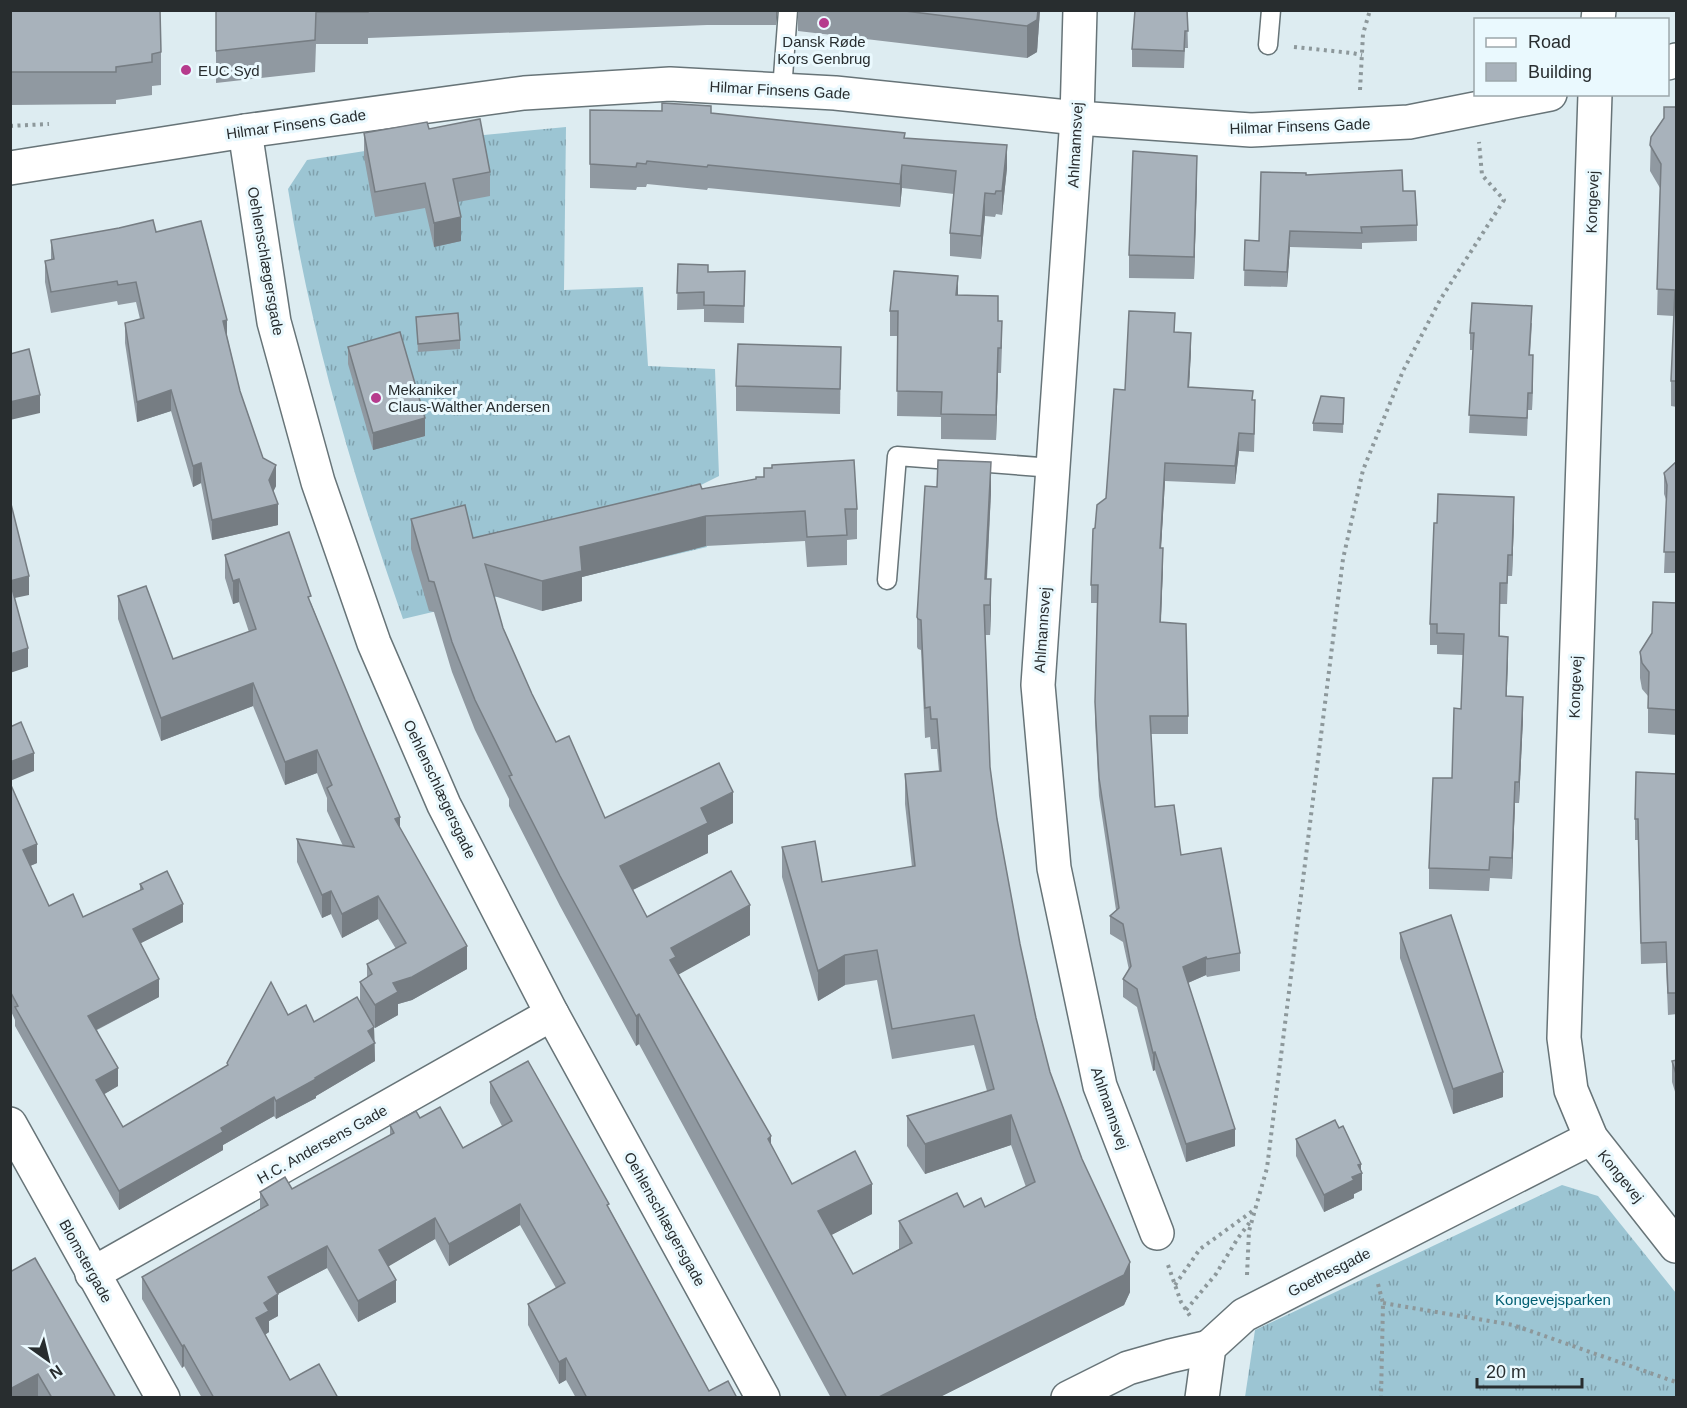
<svg xmlns="http://www.w3.org/2000/svg" width="1687" height="1408" viewBox="0 0 1687 1408" font-family="Helvetica,sans-serif">
  <style>
    .grass { fill: url(#grass-tufts) }
    .lines { fill: none; stroke-linecap: round; stroke-linejoin: round }
    .lane-casing { stroke: #677478; stroke-width: 21 }
    .street-casing { stroke: #677478; stroke-width: 36 }
    .secondary-casing { stroke: #677478; stroke-width: 36 }
    .path { stroke: #8d989b; stroke-width: 4; stroke-dasharray: 3 4.5; stroke-linecap: butt }
    .lane { stroke: #fff; stroke-width: 18 }
    .street { stroke: #fff; stroke-width: 33 }
    .secondary { stroke: #fff; stroke-width: 33 }
    .wall { fill: #9099a1 }
    .shaded-wall { fill: #767d83 }
    .building { fill: #a8b2bb; stroke: #767d83; stroke-width: 1.5 }
    .poi-dot { fill: #b63b8d; stroke: #eaf9fe; stroke-width: 2 }
    .labels { text-anchor: middle; dominant-baseline: central; stroke-width: 6; stroke-linejoin: round; paint-order: stroke }
    .poi-label { font-size: 15px; fill: #282d2f; stroke: #eaf9fe; text-anchor: start }
    .street-label { font-size: 15px; fill: #282d2f; stroke: #eaf9fe }
    .park-label { font-size: 15px; fill: #025e72; stroke: #eaf9fe }
  </style>
  <defs>
    <pattern id="grass-tufts" width="24" height="20" patternUnits="userSpaceOnUse" patternTransform="scale(1.5)"><rect width="24" height="20" fill="#9cc5d3"/><path d="M3 7l-1-3M5 7V3M7 7l1-3M15 17l-1-3M17 17v-4M19 17l1-3" fill="none" stroke="#7fa0ac"/></pattern>
  </defs>
  <rect width="100%" height="100%" fill="#ddecf1"/>
  <g class="grass">
    <path d="M566,127L564,290L643,287L648,366L715,369L719,476L695,488L707,547L403,619C354,479 311,336 288,189L307,160L442,139Z"/>
    <polygon points="1562,1185 1598,1196 1676,1293 1676,1397 1245,1397 1255,1330"/>
  </g>
  <g class="lines">
    <g class="lane-casing">
      <g id="lane">
        <polyline points="1268,45 1271,10"/>
        <polyline points="782,90 788,10"/>
        <polyline points="887,580 897,456 1053,468"/>
      </g>
    </g>
    <g class="street-casing">
      <g id="street">
        <polyline points="1080,10 1077,118 1038,685 1054,868 1100,1086 1157,1233"/>
        <polyline points="245,131 274,322 318,482 374,643 444,805 552,1014 763,1398"/>
        <polyline points="10,1124 163,1398"/>
        <polyline points="92,1274 552,1014"/>
        <polyline points="1068,1398 1128,1368 1170,1356 1209,1347"/>
      </g>
    </g>
    <g class="secondary-casing">
      <g id="secondary">
        <polyline points="1598,20 1599,10"/>
        <polyline points="1668,63 1676,60"/>
        <polyline points="1595,94 1564,1038 1571,1090 1591,1138 1676,1246"/>
        <polyline points="10,168 245,131 524,93 670,84 835,93 1077,118 1251,130 1409,122 1550,94"/>
        <polyline points="1202,1398 1209,1347 1244,1315 1591,1138"/>
      </g>
    </g>
    <g class="path">
      <polyline points="1294,47 1352,53 1362,55"/>
      <polyline points="1360,90 1363,34 1370,10"/>
      <polyline points="10,126 49,124"/>
      <polyline points="1168,1265 1181,1302 1190,1316"/>
      <polyline points="1247,1275 1249,1231 1267,1168 1343,559 1363,470 1403,371 1440,300 1504,200 1482,175 1479,142"/>
      <polyline points="1378,1284 1383,1303 1381,1398"/>
      <polyline points="1175,1285 1200,1249 1254,1210"/>
      <polyline points="1383,1303 1513,1325 1676,1382"/>
      <polyline points="1186,1310 1216,1274 1238,1238 1250,1222"/>
    </g>
    <use href="#lane" class="lane"/>
    <use href="#street" class="street"/>
    <use href="#secondary" class="secondary"/>
  </g>
  <g class="wall">
    <polygon points="10,10 161,52 161,85 152,86 152,95 116,100 116,104 10,105"/>
    <polygon points="216,10 778,10 776,25 707,25 368,38 368,44 316,44 315,72 216,83"/>
    <polygon points="798,10 1040,10 1037,52 1027,58 798,31"/>
    <polygon points="1187,10 1188,48 1185,48 1184,68 1132,67 1132,49"/>
    <polygon points="1677,107 1677,407 1671,406 1671,381 1674,316 1657,315 1660,188 1650,171 1651,137"/>
    <polygon points="590,110 711,113 905,138 1007,168 1002,215 996,214 995,217 985,216 981,259 950,256 950,233 954,194 902,188 900,207 708,188 707,190 647,184 646,187 637,187 636,190 590,188"/>
    <polygon points="429,129 490,172 490,196 458,202 461,241 434,247 425,208 375,217 364,157 364,133"/>
    <polygon points="1306,175 1403,191 1417,225 1417,241 1362,243 1362,249 1290,247 1287,287 1244,286 1245,240 1259,241"/>
    <polygon points="1197,178 1194,279 1129,278 1129,255"/>
    <polygon points="156,232 227,336 240,391 263,458 276,486 273,492 278,525 212,540 201,483 193,487 171,411 137,422 125,343 125,323 140,319 136,302 118,305 117,301 51,313 45,282 45,261 51,260 51,240"/>
    <polygon points="678,264 708,272 745,271 744,323 704,322 704,309 677,310"/>
    <polygon points="958,295 998,321 1002,346 1001,373 998,373 996,440 941,439 941,417 897,416 898,336 890,336 890,311"/>
    <polygon points="416,317 460,340 460,349 418,352"/>
    <polygon points="1532,323 1530,355 1533,372 1532,410 1528,410 1527,436 1469,433 1473,350 1470,350 1470,333"/>
    <polygon points="1175,332 1191,351 1189,387 1253,400 1255,418 1254,452 1239,451 1235,484 1165,481 1161,548 1163,565 1161,622 1188,716 1188,734 1151,734 1155,807 1181,855 1240,953 1240,971 1207,977 1206,975 1188,983 1235,1146 1186,1162 1155,1070 1153,1071 1137,1007 1123,997 1123,979 1129,970 1123,942 1110,934 1110,916 1116,910 1099,796 1095,720 1097,603 1091,603 1091,585 1095,528 1106,498 1125,390"/>
    <polygon points="348,347 425,436 373,450 348,364"/>
    <polygon points="841,347 840,414 736,411 736,386"/>
    <polygon points="1344,398 1343,433 1313,431 1313,423"/>
    <polygon points="1677,461 1677,573 1664,573 1667,502 1664,494 1664,473"/>
    <polygon points="702,489 857,509 857,539 847,540 847,565 807,567 805,541 706,546 582,577 582,601 542,611 494,596 503,628 532,694 556,742 605,818 733,823 708,835 708,853 633,890 647,917 750,935 678,974 792,1184 872,1214 831,1235 853,1274 899,1249 899,1221 964,1207 985,1207 1026,1187 1011,1145 925,1174 907,1146 907,1116 987,1091 974,1045 892,1059 877,980 845,985 818,1001 782,877 782,847 822,882 912,867 905,804 905,774 939,771 937,749 931,749 930,737 925,738 921,650 918,649 917,647 917,617 991,492 987,579 991,609 990,635 985,635 990,767 997,819 1020,944 1036,1018 1050,1072 1130,1292 1124,1305 938,1398 831,1398 639,1044 636,1046 560,906 509,806 509,799 475,730 452,672 434,612 429,611 411,549 411,519 473,538"/>
    <polygon points="1514,518 1512,576 1508,576 1507,604 1500,604 1500,636 1508,658 1506,696 1523,718 1519,803 1515,803 1512,879 1490,878 1489,891 1429,889 1429,868 1452,778 1461,709 1463,655 1437,654 1437,645 1430,645 1430,624"/>
    <polygon points="225,555 311,603 400,828 467,969 412,1000 398,1004 398,1015 375,1028 373,1024 374,1027 375,1061 316,1096 316,1098 276,1119 274,1116 223,1145 223,1150 119,1210 15,1026 15,1020 10,1009 10,783 37,863 30,866 49,906 83,917 140,890 140,884 183,922 141,943 159,997 97,1030 118,1086 104,1094 123,1127 227,1066 227,1063 288,1015 314,1022 360,1002 360,982 367,978 367,964 396,949 378,919 342,938 331,914 322,918 297,862 297,839 343,846 327,811 327,798 317,773 285,785 253,706 161,741 118,619 118,596 173,659 249,632 239,602 233,604 225,578"/>
    <polygon points="1677,603 1677,735 1648,733 1648,696 1642,689 1640,678 1640,652"/>
    <polygon points="1677,774 1677,1014 1668,1015 1666,963 1641,964 1638,840 1635,840 1635,819"/>
    <polygon points="1400,933 1503,1097 1453,1114 1400,958"/>
    <polygon points="1677,1060 1677,1098 1672,1082 1672,1061"/>
    <polygon points="490,1082 609,1208 709,1391 737,1398 576,1398 566,1380 559,1384 528,1325 528,1304 556,1288 520,1225 449,1266 435,1239 388,1266 396,1302 358,1322 327,1268 278,1294 278,1316 269,1321 269,1332 265,1335 290,1380 338,1398 202,1398 184,1366 182,1368 142,1299 142,1277 260,1210 260,1192 292,1189 390,1136 390,1125 420,1118 463,1148 502,1126 490,1103"/>
    <polygon points="1296,1139 1361,1170 1362,1190 1354,1194 1354,1198 1324,1212 1296,1156"/>
    <polygon points="10,1272 116,1398 39,1398 38,1396 35,1398 10,1398"/>
  </g>
  <g class="shaded-wall">
    <polygon points="776,10 778,10 776,25"/>
    <polygon points="1038,10 1040,10 1037,52 1027,58 1027,26"/>
    <polygon points="1007,145 1007,168 1002,215 1002,191"/>
    <polygon points="1197,156 1197,178 1194,279 1194,257"/>
    <polygon points="902,165 902,188 900,207 900,184"/>
    <polygon points="985,193 985,216 981,259 981,236"/>
    <polygon points="461,217 461,241 434,247 434,223"/>
    <polygon points="1290,231 1290,247 1287,287 1287,272"/>
    <polygon points="958,276 958,301 956,295"/>
    <polygon points="227,320 227,340 223,321"/>
    <polygon points="1191,333 1191,351 1188,405 1188,387"/>
    <polygon points="998,348 998,373 996,440 996,415"/>
    <polygon points="1533,355 1533,372 1532,410 1532,393"/>
    <polygon points="171,390 171,411 137,422 137,402"/>
    <polygon points="40,395 40,413 10,420 10,402"/>
    <polygon points="425,418 425,436 373,450 373,433"/>
    <polygon points="1239,433 1239,451 1235,484 1235,466"/>
    <polygon points="991,462 991,492 985,609 985,579"/>
    <polygon points="201,463 201,483 193,487 193,466"/>
    <polygon points="1165,463 1165,481 1160,565 1160,548"/>
    <polygon points="276,465 276,486 269,500 269,480"/>
    <polygon points="1514,497 1514,518 1512,576 1512,555"/>
    <polygon points="278,504 278,525 212,540 212,520"/>
    <polygon points="706,516 706,546 582,577 582,601 542,611 542,581 580,547"/>
    <polygon points="1163,548 1163,565 1160,640 1160,622"/>
    <polygon points="29,576 29,595 10,599 10,581"/>
    <polygon points="239,579 239,602 233,604 233,581"/>
    <polygon points="991,579 991,609 990,635 990,605"/>
    <polygon points="1508,637 1508,658 1506,717 1506,696"/>
    <polygon points="28,648 28,667 10,673 10,654"/>
    <polygon points="253,683 253,706 161,741 161,718"/>
    <polygon points="1523,697 1523,718 1519,803 1519,782"/>
    <polygon points="317,750 317,773 285,785 285,762"/>
    <polygon points="34,753 34,771 10,781 10,762"/>
    <polygon points="1515,782 1515,803 1512,879 1512,858"/>
    <polygon points="733,792 733,823 708,835 708,853 620,896 620,866 701,808"/>
    <polygon points="400,817 400,840 395,819"/>
    <polygon points="37,844 37,863 23,869 23,850"/>
    <polygon points="331,891 331,914 322,918 322,895"/>
    <polygon points="378,896 378,919 342,938 342,914"/>
    <polygon points="183,904 183,922 133,947 133,929"/>
    <polygon points="750,905 750,935 676,976 670,960 671,948"/>
    <polygon points="467,946 467,969 412,1000 398,1004 398,1015 375,1028 375,1005 393,983"/>
    <polygon points="845,955 845,985 818,1001 818,971"/>
    <polygon points="1206,957 1206,975 1183,985 1183,967"/>
    <polygon points="159,979 159,997 88,1034 88,1016"/>
    <polygon points="639,1014 639,1044 636,1046 636,1016"/>
    <polygon points="374,1027 375,1061 316,1096 316,1098 276,1119 276,1101 315,1078 368,1031"/>
    <polygon points="1155,1052 1155,1070 1153,1071 1153,1053"/>
    <polygon points="118,1068 118,1086 96,1099 96,1080"/>
    <polygon points="1503,1072 1503,1097 1453,1114 1453,1089"/>
    <polygon points="274,1097 274,1116 223,1145 223,1150 119,1210 119,1191 221,1128"/>
    <polygon points="1011,1115 1011,1145 925,1174 925,1144"/>
    <polygon points="1235,1129 1235,1146 1186,1162 1186,1144"/>
    <polygon points="771,1136 771,1166 768,1139"/>
    <polygon points="1361,1164 1361,1173 1362,1173 1362,1190 1354,1194 1354,1198 1324,1212 1324,1195 1352,1177 1358,1165"/>
    <polygon points="872,1184 872,1214 818,1242 818,1211"/>
    <polygon points="520,1204 520,1225 449,1266 449,1244"/>
    <polygon points="435,1218 435,1239 379,1272 379,1250"/>
    <polygon points="327,1246 327,1268 268,1299 268,1277"/>
    <polygon points="1130,1262 1130,1292 1124,1305 938,1398 877,1398"/>
    <polygon points="396,1280 396,1302 358,1322 358,1301"/>
    <polygon points="278,1294 278,1316 269,1321 269,1332 256,1340 256,1318 264,1303"/>
    <polygon points="184,1345 184,1366 182,1368 182,1346"/>
    <polygon points="566,1358 566,1380 559,1384 559,1362"/>
    <polygon points="38,1374 38,1396 35,1398 10,1398 10,1389"/>
  </g>
  <g class="building">
    <polygon points="10,10 160,10 161,52 152,54 152,62 116,67 116,72 10,72"/>
    <polygon points="216,10 368,10 368,12 316,12 315,40 216,51"/>
    <polygon points="897,10 1038,10 1037,20 1027,26"/>
    <polygon points="1135,10 1187,10 1188,31 1185,31 1184,51 1132,49"/>
    <polygon points="662,103 711,106 711,113 905,133 904,138 1007,145 1002,191 996,191 995,194 985,193 981,236 950,233 956,171 902,165 900,184 708,165 707,167 647,161 646,164 637,163 636,167 590,164 590,110 662,111"/>
    <polygon points="1664,107 1677,107 1677,381 1671,381 1675,290 1657,289 1661,164 1650,145 1651,137 1664,118"/>
    <polygon points="480,119 490,172 453,179 461,217 434,223 425,183 375,192 364,133 427,122 429,129"/>
    <polygon points="1133,151 1197,156 1194,257 1129,255"/>
    <polygon points="1402,170 1403,191 1415,191 1417,225 1361,227 1362,233 1290,231 1287,272 1244,270 1245,240 1259,241 1261,172 1306,173 1306,175"/>
    <polygon points="153,220 156,232 201,221 227,320 223,321 240,391 263,458 276,465 269,480 278,504 212,520 201,463 193,466 171,390 137,402 125,323 144,318 136,282 118,285 117,281 51,292 45,261 54,259 51,240 119,228"/>
    <polygon points="678,264 708,265 708,272 745,271 744,306 704,305 704,292 677,293"/>
    <polygon points="894,271 958,276 956,295 998,296 998,321 1002,321 1001,348 998,348 996,415 941,414 942,392 897,391 898,311 890,311"/>
    <polygon points="1472,303 1532,306 1529,355 1533,355 1532,393 1528,393 1527,418 1469,415 1474,333 1470,333"/>
    <polygon points="1129,311 1175,313 1174,332 1191,333 1188,387 1253,391 1252,400 1255,400 1254,434 1239,433 1235,466 1165,463 1160,548 1163,548 1160,622 1186,624 1188,716 1150,716 1155,807 1174,805 1181,855 1221,848 1240,953 1207,959 1206,957 1183,967 1235,1129 1186,1144 1155,1052 1153,1053 1137,989 1123,979 1131,966 1123,924 1110,916 1119,908 1099,778 1095,702 1098,585 1091,585 1093,529 1095,528 1097,505 1106,498 1114,389 1125,390"/>
    <polygon points="458,313 460,340 418,344 416,317"/>
    <polygon points="400,332 425,418 373,433 348,347"/>
    <polygon points="738,344 841,347 840,389 736,386"/>
    <polygon points="29,349 40,395 10,402 10,354"/>
    <polygon points="1321,396 1344,398 1343,424 1313,423"/>
    <polygon points="854,460 857,509 845,509 847,535 807,537 805,511 706,516 580,547 582,571 542,581 485,564 503,628 532,694 556,742 569,736 605,818 719,763 733,792 701,808 708,823 620,866 647,917 731,871 750,905 671,948 676,957 670,960 771,1136 768,1139 792,1184 855,1151 872,1184 818,1211 853,1274 912,1243 899,1221 957,1193 964,1207 981,1198 985,1207 1035,1182 1011,1115 925,1144 907,1116 994,1089 974,1015 892,1029 877,950 845,955 818,971 782,847 815,841 822,882 915,866 905,774 941,771 937,719 931,719 930,707 925,708 921,620 918,619 917,617 925,486 937,487 938,460 991,462 985,579 991,579 990,605 984,605 990,767 997,819 1020,944 1036,1018 1050,1072 1082,1159 1130,1262 1124,1275 877,1398 847,1398 639,1014 636,1016 560,876 509,776 512,775 475,700 452,642 434,582 429,581 411,519 465,505 473,538 700,484 702,489 756,479 756,477 764,477 764,468 772,468 772,465"/>
    <polygon points="1677,461 1677,552 1664,552 1667,485 1664,473"/>
    <polygon points="1438,494 1514,497 1512,555 1508,555 1507,583 1500,583 1499,636 1508,637 1506,696 1523,697 1519,782 1515,782 1512,858 1490,857 1489,870 1429,868 1433,778 1452,778 1454,708 1461,709 1464,634 1437,633 1437,624 1430,624 1434,523 1437,523"/>
    <polygon points="10,500 29,576 10,581"/>
    <polygon points="289,532 311,596 308,597 363,731 400,817 395,819 467,946 412,977 393,983 398,992 375,1005 360,982 372,974 367,964 406,943 378,896 342,914 331,891 322,895 297,839 354,847 327,788 332,785 317,750 285,762 253,683 161,718 118,596 146,586 173,659 256,629 239,579 233,581 225,555"/>
    <polygon points="10,581 28,648 10,654"/>
    <polygon points="1653,602 1677,603 1677,710 1648,708 1649,672 1642,663 1640,652 1652,633"/>
    <polygon points="21,722 34,753 10,762 10,727"/>
    <polygon points="1636,772 1677,774 1677,993 1668,993 1666,942 1641,943 1638,819 1635,819"/>
    <polygon points="10,783 37,844 23,850 49,906 73,894 83,917 143,889 140,884 167,871 183,904 133,929 159,979 88,1016 118,1068 96,1080 123,1127 228,1065 227,1063 271,982 288,1015 306,1005 314,1022 357,997 374,1027 368,1031 375,1043 315,1078 316,1079 276,1101 274,1097 221,1128 223,1132 119,1191 15,1007 18,1006 10,991"/>
    <polygon points="1451,915 1503,1072 1453,1089 1400,933"/>
    <polygon points="1677,1060 1677,1077 1672,1061"/>
    <polygon points="528,1061 609,1204 607,1205 709,1391 728,1381 737,1398 587,1398 566,1358 559,1362 528,1304 565,1283 520,1204 449,1244 435,1218 379,1250 396,1280 358,1301 327,1246 268,1277 278,1294 264,1303 269,1311 256,1318 290,1380 319,1364 338,1398 214,1398 184,1345 182,1346 142,1277 268,1205 260,1192 285,1177 292,1189 394,1133 390,1125 416,1111 420,1118 440,1107 463,1148 512,1121 490,1082"/>
    <polygon points="1335,1120 1339,1128 1343,1126 1361,1164 1358,1165 1362,1173 1352,1177 1354,1180 1324,1195 1296,1139"/>
    <polygon points="35,1258 116,1398 52,1398 38,1374 10,1389 10,1272"/>
  </g>
  <g class="poi-dot">
    <circle cx="824" cy="23" r="6"/>
    <circle cx="186" cy="70" r="6"/>
    <circle cx="376" cy="398" r="6"/>
  </g>
  <g class="labels">
    <g class="poi-label">
      <text x="824" y="41" text-anchor="middle">Dansk Røde<tspan x="824" dy="17">Kors Genbrug</tspan></text>
      <text x="198" y="70">EUC Syd</text>
      <text x="388" y="389">Mekaniker<tspan x="388" dy="17">Claus-Walther Andersen</tspan></text>
    </g>
    <g class="street-label">
      <text transform="translate(780 90) rotate(3)">Hilmar Finsens Gade</text>
      <text transform="translate(296 124) rotate(-8)">Hilmar Finsens Gade</text>
      <text transform="translate(1300 126) rotate(-2)">Hilmar Finsens Gade</text>
      <text transform="translate(1075 145) rotate(-87)">Ahlmannsvej</text>
      <text transform="translate(1592 202) rotate(-88)">Kongevej</text>
      <text transform="translate(266 261) rotate(80)">Oehlenschlægersgade</text>
      <text transform="translate(1042 630) rotate(-86)">Ahlmannsvej</text>
      <text transform="translate(1575 687) rotate(-88)">Kongevej</text>
      <text transform="translate(440 789) rotate(65)">Oehlenschlægersgade</text>
      <text transform="translate(1110 1108) rotate(71)">Ahlmannsvej</text>
      <text transform="translate(322 1144) rotate(-29)">H.C. Andersens Gade</text>
      <text transform="translate(1621 1176) rotate(51)">Kongevej</text>
      <text transform="translate(665 1219) rotate(61)">Oehlenschlægersgade</text>
      <text transform="translate(86 1261) rotate(61)">Blomstergade</text>
      <text transform="translate(1329 1272) rotate(-27)">Goethesgade</text>
    </g>
    <g class="park-label">
      <text x="1553" y="1299">Kongevejsparken</text>
    </g>
  </g>
  <rect width="1687" height="1408" fill="none" stroke="#282d2f" stroke-width="24"/>
  <rect x="1474" y="18" width="195" height="78" fill="#eaf9fe" stroke="#9ca7ab" stroke-width="1.5"/>
  <rect x="1486" y="38" width="30" height="9" fill="#ffffff" stroke="#9ca7ab" stroke-width="1.5"/>
  <text x="1528" y="48" font-size="18" fill="#282d2f">Road</text>
  <rect x="1486" y="63" width="30" height="18" fill="#a8b2bb" stroke="#9ca7ab" stroke-width="1.5"/>
  <text x="1528" y="78" font-size="18" fill="#282d2f">Building</text>
  <g transform="translate(48 1360) rotate(146)" stroke="#eaf9fe" stroke-width="4.5" paint-order="stroke">
  <path d="M0-4.5L10 22L0 15L-10 22Z" fill="#282d2f"/>
  <text y="-9" font-size="16" font-weight="bold" text-anchor="middle" fill="#282d2f">N</text>
  </g>
  <path d="M1477 1378v9h105v-9" fill="none" stroke="#282d2f" stroke-width="3"/>
  <text x="1486" y="1378" font-size="18" fill="#282d2f" stroke="#eaf9fe" stroke-width="4.5" paint-order="stroke">20 m</text>
</svg>
